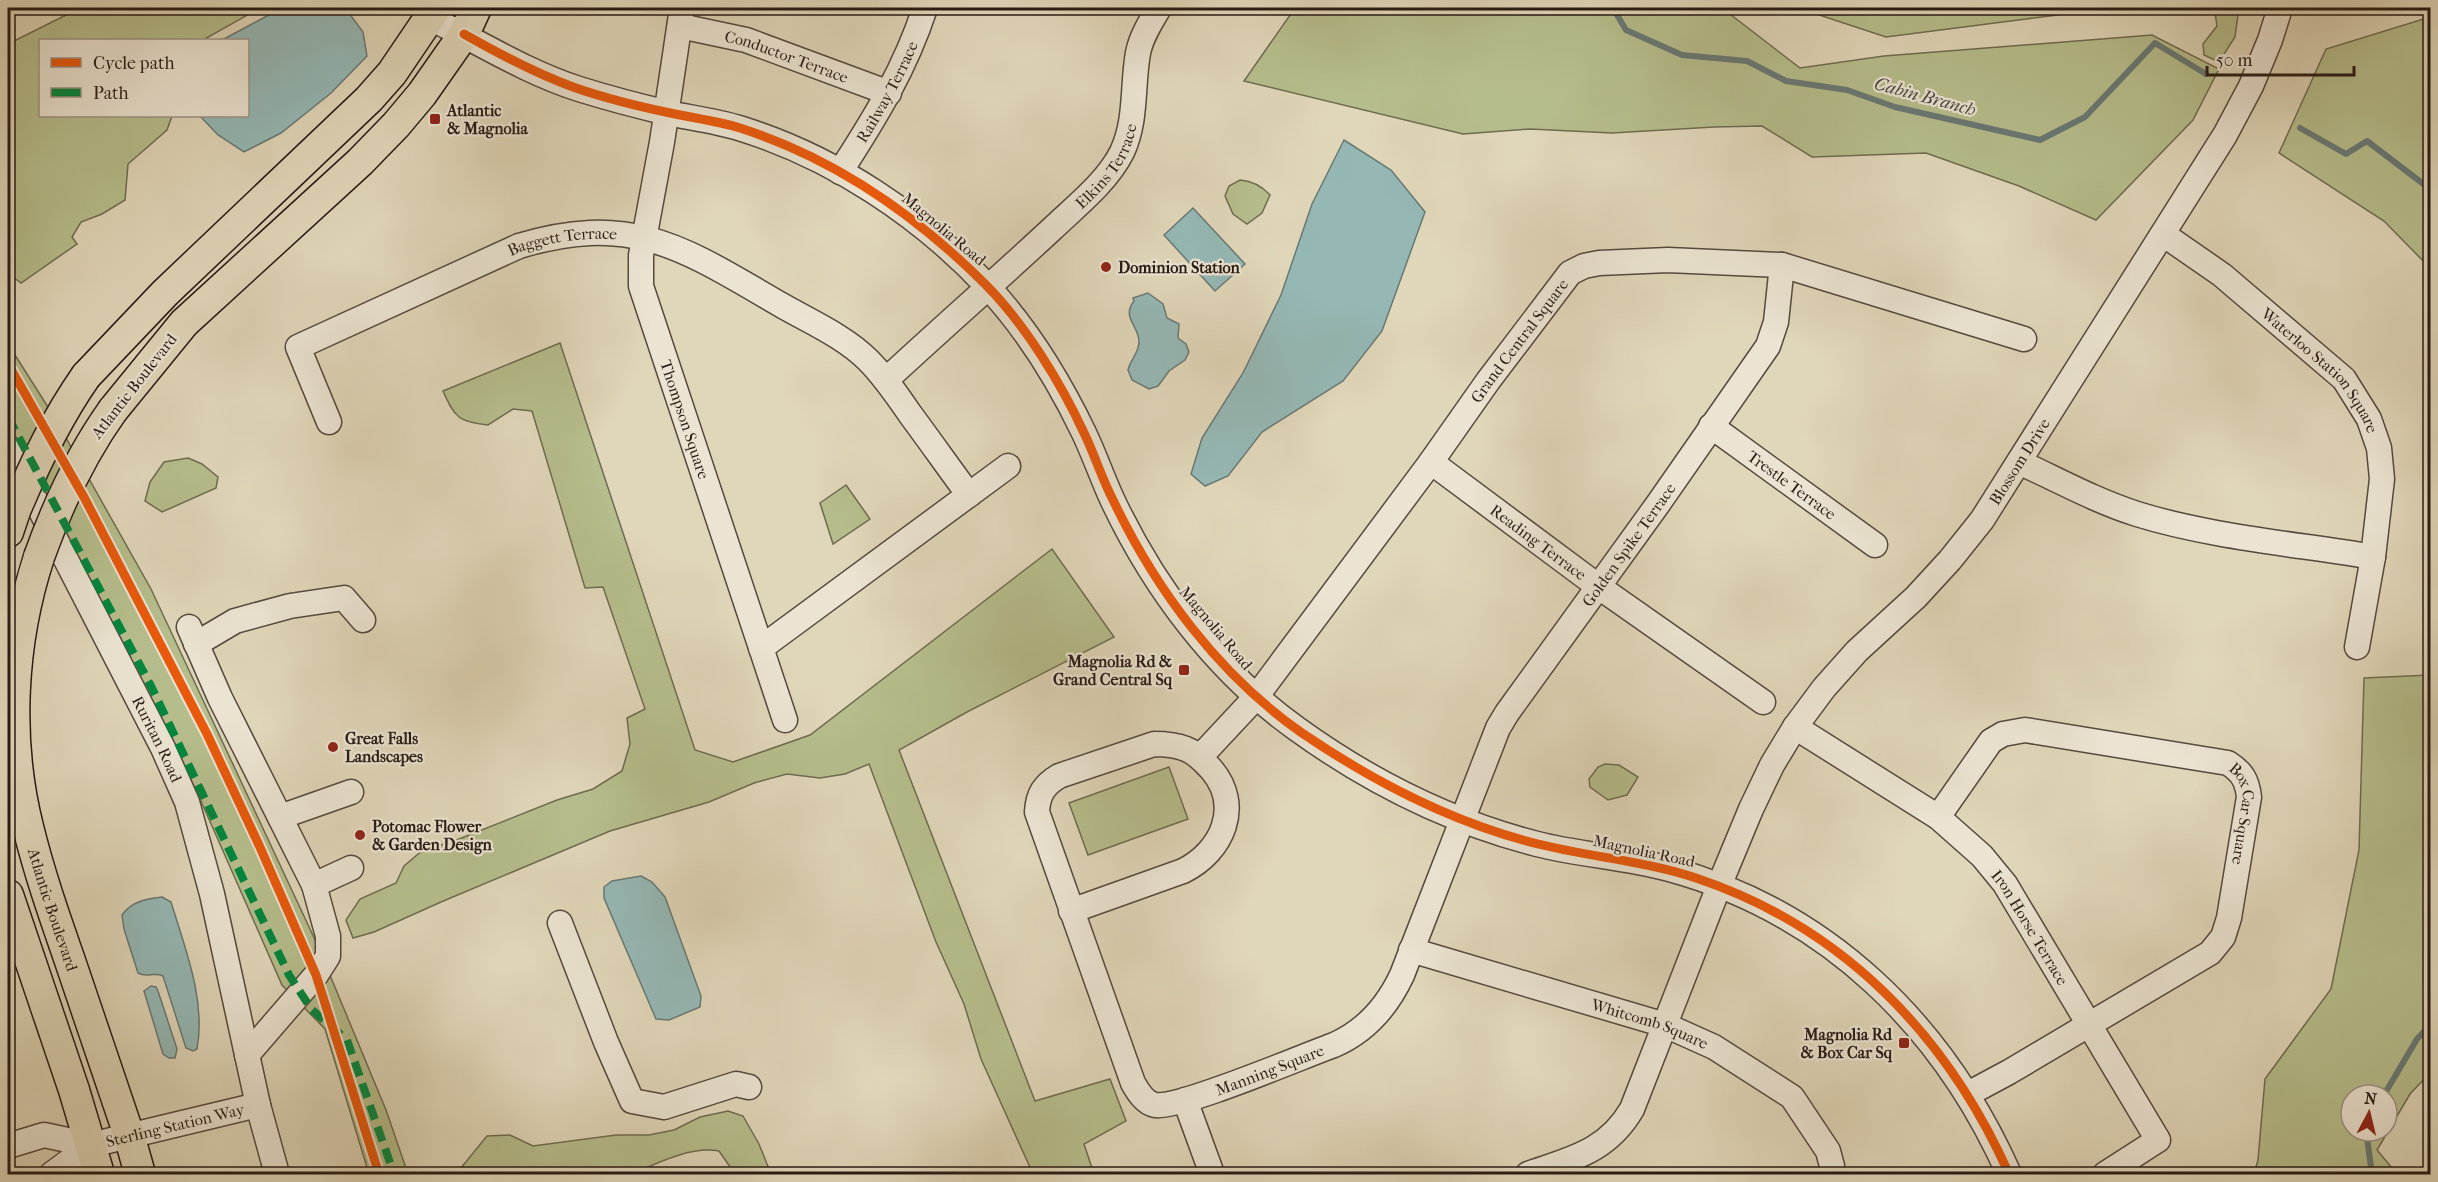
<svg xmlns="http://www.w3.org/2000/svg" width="2438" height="1182" viewBox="0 0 2438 1182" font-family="'IM FELL French Canon',serif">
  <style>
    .green { fill: #b6bd8c; stroke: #6e6c50; stroke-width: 1.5; fill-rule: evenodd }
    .water { fill: #95b8b5; stroke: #697975; stroke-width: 1.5 }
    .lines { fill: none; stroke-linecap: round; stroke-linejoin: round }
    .stream { stroke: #697975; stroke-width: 6 }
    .minor-casing { stroke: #55493e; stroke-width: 27 }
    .major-casing { stroke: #271a15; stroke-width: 33 }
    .minor { stroke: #ebe4d2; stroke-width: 24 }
    .major { stroke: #e0d6b9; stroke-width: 30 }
    .major-bridge-casing { stroke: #271a15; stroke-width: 33; stroke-linecap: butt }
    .major-bridge { stroke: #e0d6b9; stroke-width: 30 }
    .quiet { stroke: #00873e; stroke-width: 8; stroke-dasharray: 15 8; stroke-linecap: butt }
    .cycleway-casing { stroke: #ebe4d2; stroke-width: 13 }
    .cycleway { stroke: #e8590c; stroke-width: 9 }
    .poi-dot { fill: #8f2418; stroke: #ebe4d2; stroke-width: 2 }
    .labels { text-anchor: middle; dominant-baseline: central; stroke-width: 4.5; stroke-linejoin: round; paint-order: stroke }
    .street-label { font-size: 16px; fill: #271a15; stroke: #ebe4d2 }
    .poi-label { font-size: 16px; font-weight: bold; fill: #271a15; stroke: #ebe4d2; text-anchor: start }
    .water-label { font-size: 18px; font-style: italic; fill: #484945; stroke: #ebe4d2 }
  </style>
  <rect width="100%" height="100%" fill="#e0d6b9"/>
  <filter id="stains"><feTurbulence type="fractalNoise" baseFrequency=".00333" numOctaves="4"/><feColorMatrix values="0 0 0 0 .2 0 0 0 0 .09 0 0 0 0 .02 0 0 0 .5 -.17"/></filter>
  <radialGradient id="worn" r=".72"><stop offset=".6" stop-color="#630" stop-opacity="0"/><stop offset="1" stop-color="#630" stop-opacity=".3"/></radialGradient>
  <g class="green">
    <polygon points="80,8 260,8 203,40 40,40 40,116 172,116 167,130 128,164 125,200 102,214 81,222 72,237 77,244 21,283 8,273 8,44"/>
    <polygon points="1295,8 1722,8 1800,68 1884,56 2152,35 2219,69 2193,120 2096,220 2019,186 1926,153 1812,157 1762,126 1714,127 1612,133 1530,129 1463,134 1244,81"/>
    <polygon points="1798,8 2113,8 1886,37"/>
    <polygon points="2160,8 2239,8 2235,37 2219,62 2204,55 2203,44 2217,26 2215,13"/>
    <polygon points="2430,17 2430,268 2384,221 2279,153 2326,49"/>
    <path d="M1240,180C1252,181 1262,186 1270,195L1262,213L1247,224L1233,214L1225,196L1229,186Z"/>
    <path d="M560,343L695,750L733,762L810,735L1052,549L1114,637L967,712L899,750L1035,1101L1110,1079L1126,1121L1084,1144L1094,1174H1033L981,1059L964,1004L936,942L869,764L845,774L820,778L787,774L754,783L709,802L610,831L441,902L374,932L353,938L346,920L360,899L396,883L404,866L423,850L454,841L557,800L593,789L622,771L630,744L627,718L645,709L603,587L585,588L532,411L513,409L488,425C459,422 455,418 443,391Z"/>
    <polygon points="8,344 53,415 151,589 317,944 386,1110 408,1174 369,1174 325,1029 282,985 197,792 8,436"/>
    <polygon points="188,458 202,464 218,477 216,488 162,512 145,501 150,482 164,462"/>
    <polygon points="846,485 870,519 833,544 820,503"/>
    <path d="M2430,675V1073L2410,1094L2377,1150L2397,1174H2254L2258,1160L2265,1079L2331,989L2359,850L2364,678ZM2351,1095H2387V1131H2351Z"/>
    <polygon points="1605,764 1619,765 1638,777 1627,795 1608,800 1590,787 1589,779 1598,767"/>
    <polygon points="1169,767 1188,819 1088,855 1069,803"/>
    <path d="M728,1111L743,1116L759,1144L771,1174H735L719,1151C691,1146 657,1163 632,1174H456L487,1136L510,1135L533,1146L616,1135H649L674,1130L700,1117Z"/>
  </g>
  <g class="water">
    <polygon points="282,8 346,9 363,32 367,56 331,93 281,133 244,152 218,135 200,116 248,116 248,40 222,40"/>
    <polygon points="1344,140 1391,170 1425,212 1382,331 1343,381 1262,432 1228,476 1205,486 1191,474 1202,438 1243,373 1281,295 1312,204"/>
    <polygon points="1193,208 1245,264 1215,291 1164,235"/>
    <path d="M1148,293L1163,304L1167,318L1179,324L1178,338L1186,344L1189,352L1185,360L1169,371L1158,386L1149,389L1132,380L1128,370C1130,360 1139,353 1139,342C1139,325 1121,318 1134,301L1133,298Z"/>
    <polygon points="641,876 652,882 665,897 701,996 700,1007 669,1020 656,1019 604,898 604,887 612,881"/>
    <path d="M162,897L171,902C185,948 206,1000 197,1049L193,1051L186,1048L163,976C154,972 146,978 138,973L124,929L122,915C132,901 146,899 162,897Z"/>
    <polygon points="151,986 156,987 158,991 177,1049 175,1058 169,1058 163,1054 144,991"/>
  </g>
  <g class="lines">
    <g class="stream">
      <polyline points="1613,8 1626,30 1682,55 1747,61 1786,81 1847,90 1895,107 2040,140 2085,117 2155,43 2206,74"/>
      <polyline points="2300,128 2346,154 2367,141 2430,189"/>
      <polyline points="2384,1095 2417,1039 2430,1025"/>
      <polyline points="2366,1131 2372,1174"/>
    </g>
    <g class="minor-casing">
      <g id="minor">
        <path id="s1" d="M682,8L662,142L641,255V286L785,720"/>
        <path d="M430,18C479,42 526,72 579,89C608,98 638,106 668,113C692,118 716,121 739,128C833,157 921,215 988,287C1027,329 1059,381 1084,433C1094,454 1102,477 1112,499C1154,588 1216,671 1297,729C1369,781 1451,822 1537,844C1580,855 1625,857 1669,869C1828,912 1943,1026 2009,1174"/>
        <path id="s2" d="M680,26L746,40L889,93"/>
        <path id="s3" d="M840,172C875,118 905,69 925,8"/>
        <path id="s4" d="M2163,234L2222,275L2344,379L2369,419L2379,448L2382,479L2373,557L2357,647"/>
        <path id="s5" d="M886,380C941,329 997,280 1052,229C1076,206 1107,182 1122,152C1137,120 1132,86 1138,53C1141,37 1151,21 1159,8"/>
        <path id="s6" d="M329,422L298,347L519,246C634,211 686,250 783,306C811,322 845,337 868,360C884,376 897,395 910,414C930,441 949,468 969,495"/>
        <path id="s7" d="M1711,426L1875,545"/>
        <path id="s8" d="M8,447L163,748L187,802L212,894L258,1105L277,1174"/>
        <path id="s9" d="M1431,462L1599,587L1763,702"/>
        <path d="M2019,462C2058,480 2096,501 2137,514C2211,537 2296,544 2373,557"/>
        <polyline points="189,627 220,698 314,885 328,936 328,956 316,975 247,1055"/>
        <polyline points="196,644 235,621 290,606 344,598 363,620"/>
        <polyline points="761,648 1008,466"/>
        <path id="s10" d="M1795,727L1938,817L1982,856L2005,884L2158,1140L2105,1174"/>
        <path id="s11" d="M1200,757L1256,697L1431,462L1488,381L1570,273L1584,266L1599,263L1668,260L1782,265L2024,339"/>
        <polyline points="280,817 351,792"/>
        <path id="s12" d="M1938,817L1991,741L2003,734L2025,730L2228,763C2242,772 2247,780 2249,797L2229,918L2223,937L2210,953L2009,1072L1968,1094"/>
        <polyline points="314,885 351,868"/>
        <path id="s13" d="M1071,911L1183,871C1222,852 1243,806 1211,769C1203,761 1197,753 1186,749C1176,745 1165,744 1154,744L1059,776C1044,785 1038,794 1037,812L1133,1083C1138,1092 1145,1103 1155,1105C1180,1109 1303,1056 1334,1045C1366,1031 1387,1007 1402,975L1498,728L1507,713L1658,504L1768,346L1776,322L1782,265"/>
        <polyline points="560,923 606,1042 632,1101 664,1107 736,1084 749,1087"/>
        <path id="s14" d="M1411,950L1665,1025L1714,1047L1792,1097L1828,1151L1832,1166L1831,1174"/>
        <polyline points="1185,1100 1212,1174"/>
        <polyline points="8,1146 44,1135 91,1145"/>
        <path id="s15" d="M52,1174L91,1145L258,1105"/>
        <path id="s16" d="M1528,1174C1571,1159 1607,1152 1632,1109L1719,886L1751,809L1772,765L1795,727L1824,688L1857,651L1916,597L1950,560L1982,520L2225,135L2251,86L2270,40L2280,8"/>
      </g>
    </g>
    <g class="major-casing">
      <g id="major">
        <polyline points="86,376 165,293 369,99 392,73 436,8"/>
        <polyline points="113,410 184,323 360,162 396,125 422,94 464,34 476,8"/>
        <polyline points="8,532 15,511"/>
        <path id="s17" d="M39,557C11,643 6,739 28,827C39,872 54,915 69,958C89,1017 109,1076 129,1135L140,1174"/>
        <polyline points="8,895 74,1090 99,1174"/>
      </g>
    </g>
    <use href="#minor" class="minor"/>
    <use href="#major" class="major"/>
    <g class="major-bridge-casing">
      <g id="major-bridge">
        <path d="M15,511C35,463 56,419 86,376"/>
        <path d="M39,557C58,504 80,456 113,410"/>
      </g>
    </g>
    <use href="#major-bridge" class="major-bridge"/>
    <polyline class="quiet" points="8,417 151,686 289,975 312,1010 347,1040 394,1174"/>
    <g class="cycleway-casing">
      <g id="cycleway">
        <path d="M464,34C499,54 535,73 573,87C607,99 645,108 680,115C700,119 721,122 740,128C834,158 915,214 985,284C1025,324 1061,383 1085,435C1095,456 1102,479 1113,500C1156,590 1219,675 1302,733C1374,782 1453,823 1538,844C1591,857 1644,861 1696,878C1843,927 1947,1035 2009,1174"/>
        <polyline points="8,364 85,499 207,734 259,845 316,975 379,1174"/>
      </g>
    </g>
    <use href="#cycleway" class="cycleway"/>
  </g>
  <g class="poi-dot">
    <rect x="429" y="113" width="12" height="12" rx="3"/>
    <circle cx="1106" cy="267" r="6"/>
    <rect x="1178" y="664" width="12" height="12" rx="3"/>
    <circle cx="333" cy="747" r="6"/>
    <circle cx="360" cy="835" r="6"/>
    <rect x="1898" y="1037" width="12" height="12" rx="3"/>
  </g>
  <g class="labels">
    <g class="street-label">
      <text stroke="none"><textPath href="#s2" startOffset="111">Conductor Terrace</textPath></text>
      <text stroke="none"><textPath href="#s3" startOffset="93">Railway Terrace</textPath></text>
      <text stroke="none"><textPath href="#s5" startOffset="309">Elkins Terrace</textPath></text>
      <text transform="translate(944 229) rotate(40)">Magnolia Road</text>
      <text stroke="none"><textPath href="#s6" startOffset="368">Baggett Terrace</textPath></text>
      <text stroke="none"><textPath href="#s11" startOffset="525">Grand Central Square</textPath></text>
      <text stroke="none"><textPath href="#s4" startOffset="210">Waterloo Station Square</textPath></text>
      <text transform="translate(134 386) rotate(-52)">Atlantic Boulevard</text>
      <text stroke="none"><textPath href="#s1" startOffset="422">Thompson Square</textPath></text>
      <text stroke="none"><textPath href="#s16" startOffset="891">Blossom Drive</textPath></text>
      <text stroke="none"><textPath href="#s7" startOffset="100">Trestle Terrace</textPath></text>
      <text stroke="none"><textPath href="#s9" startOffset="134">Reading Terrace</textPath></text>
      <text stroke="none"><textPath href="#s13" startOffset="1551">Golden Spike Terrace</textPath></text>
      <text transform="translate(1216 628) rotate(50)">Magnolia Road</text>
      <text stroke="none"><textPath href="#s8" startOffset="328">Ruritan Road</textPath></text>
      <text stroke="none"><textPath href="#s12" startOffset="392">Box Car Square</textPath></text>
      <text transform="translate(1644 851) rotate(12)">Magnolia Road</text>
      <text stroke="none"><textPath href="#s17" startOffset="360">Atlantic Boulevard</textPath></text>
      <text stroke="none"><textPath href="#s10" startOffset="314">Iron Horse Terrace</textPath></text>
      <text stroke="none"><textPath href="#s14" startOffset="250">Whitcomb Square</textPath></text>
      <text stroke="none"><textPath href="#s13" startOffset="892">Manning Square</textPath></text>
      <text stroke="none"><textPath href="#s15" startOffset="135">Sterling Station Way</textPath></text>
    </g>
    <g class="poi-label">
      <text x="447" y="110">Atlantic<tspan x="447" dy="18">&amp; Magnolia</tspan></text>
      <text x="1118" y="267">Dominion Station</text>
      <text x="1172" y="661" text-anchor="end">Magnolia Rd &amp;<tspan x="1172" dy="18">Grand Central Sq</tspan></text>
      <text x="345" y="738">Great Falls<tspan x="345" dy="18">Landscapes</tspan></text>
      <text x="372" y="826">Potomac Flower<tspan x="372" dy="18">&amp; Garden Design</tspan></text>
      <text x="1892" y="1034" text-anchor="end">Magnolia Rd<tspan x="1892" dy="18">&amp; Box Car Sq</tspan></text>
    </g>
    <g class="water-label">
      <text transform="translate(1925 97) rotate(15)">Cabin Branch</text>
    </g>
  </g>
  <rect width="2438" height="1182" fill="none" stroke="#e0d6b9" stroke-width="30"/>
  <rect x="9" y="9" width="2420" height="1164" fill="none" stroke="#271a15" stroke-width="3"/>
  <rect x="15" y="15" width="2408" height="1152" fill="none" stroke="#271a15" stroke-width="1.5"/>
  <rect x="39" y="39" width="210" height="78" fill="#ebe4d2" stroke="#9d9386" stroke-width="1.5"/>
  <rect x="51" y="58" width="30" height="9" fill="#e8590c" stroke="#9d9386" stroke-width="1.5"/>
  <text x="93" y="69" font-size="18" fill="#271a15">Cycle path</text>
  <rect x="51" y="88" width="30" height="9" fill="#00873e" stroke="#9d9386" stroke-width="1.5"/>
  <text x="93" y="99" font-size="18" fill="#271a15">Path</text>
  <g transform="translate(2369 1113) rotate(7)"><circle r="28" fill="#ebe4d2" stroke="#9d9386" stroke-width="1.5"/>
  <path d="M0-4.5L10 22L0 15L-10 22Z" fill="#8f2418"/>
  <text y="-9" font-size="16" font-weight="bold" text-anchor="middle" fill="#271a15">N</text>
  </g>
  <path d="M2207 66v9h147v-9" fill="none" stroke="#271a15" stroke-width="3"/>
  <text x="2216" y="66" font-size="18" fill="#271a15" stroke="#ebe4d2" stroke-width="4.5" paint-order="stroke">50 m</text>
  <rect width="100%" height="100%" filter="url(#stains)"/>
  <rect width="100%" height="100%" fill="url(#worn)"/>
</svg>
